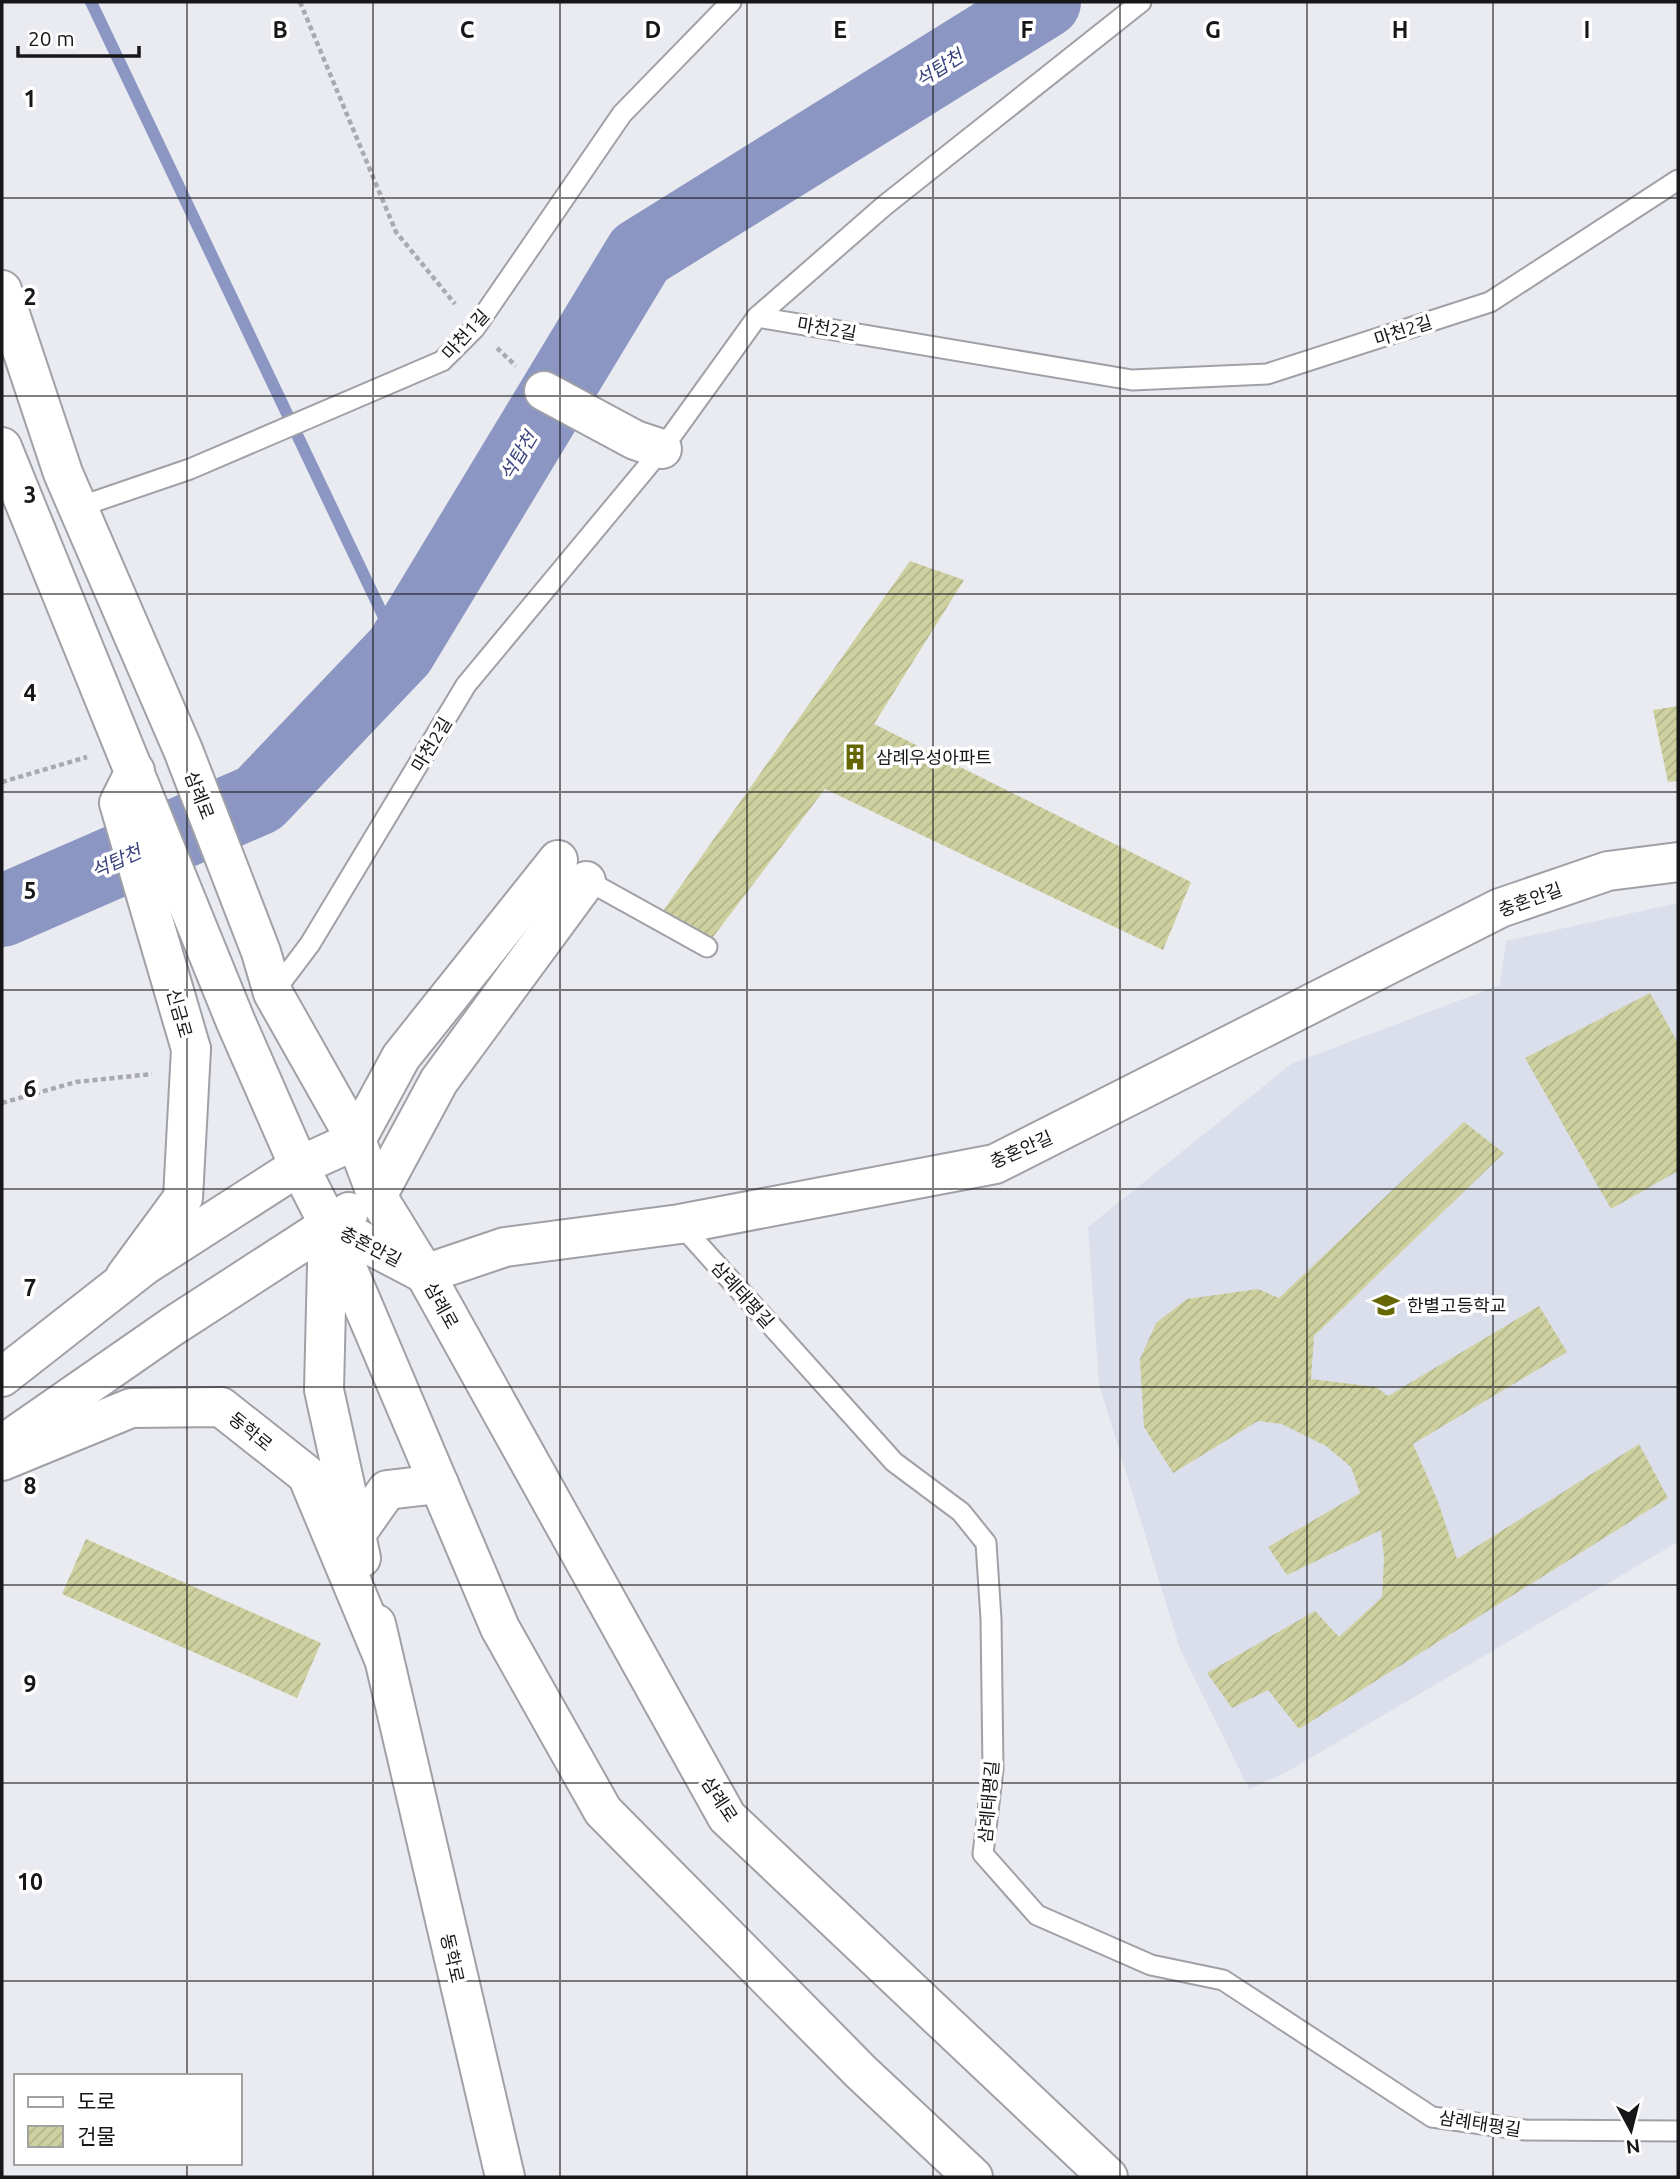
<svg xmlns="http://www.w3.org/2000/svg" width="1680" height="2179" viewBox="0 0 1680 2179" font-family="Ubuntu,'Noto Sans KR',sans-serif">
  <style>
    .built { fill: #dbdfec }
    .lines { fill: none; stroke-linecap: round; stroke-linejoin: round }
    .stream { stroke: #8c96c3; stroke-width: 12 }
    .river { stroke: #8c96c3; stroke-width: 72 }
    .building { fill: url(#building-hatch) }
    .lane-casing { stroke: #a0a1a7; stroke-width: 23 }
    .street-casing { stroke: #a0a1a7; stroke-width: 42 }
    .secondary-casing { stroke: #a0a1a7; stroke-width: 42 }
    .path { stroke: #a9aaaf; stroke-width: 4.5; stroke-dasharray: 5 3.5; stroke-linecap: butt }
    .lane { stroke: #fff; stroke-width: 19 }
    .street { stroke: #fff; stroke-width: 38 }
    .secondary { stroke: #fff; stroke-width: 38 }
    .grid { fill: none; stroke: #171719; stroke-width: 2; stroke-opacity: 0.55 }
    .labels { text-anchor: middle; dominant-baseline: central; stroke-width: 7; stroke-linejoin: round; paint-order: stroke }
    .street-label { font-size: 18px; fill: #171719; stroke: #fff }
    .poi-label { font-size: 18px; fill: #171719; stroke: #fff; text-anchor: start }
    .water-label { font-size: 19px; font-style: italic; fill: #3b447e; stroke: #fff }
    .grid-label { font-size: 23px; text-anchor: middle; font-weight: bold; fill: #171719; stroke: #fff; stroke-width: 7; stroke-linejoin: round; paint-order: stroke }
  </style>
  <defs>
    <pattern id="building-hatch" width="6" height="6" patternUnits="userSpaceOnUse" patternTransform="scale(1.75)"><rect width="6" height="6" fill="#ced19f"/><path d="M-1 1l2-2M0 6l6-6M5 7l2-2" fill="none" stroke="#b0b388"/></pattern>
  </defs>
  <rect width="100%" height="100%" fill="#eaebf1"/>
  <polygon class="built" points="1678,903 1678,1542 1285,1773 1249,1789 1180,1649 1099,1384 1088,1227 1291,1064 1500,985 1506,941"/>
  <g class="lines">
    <polyline class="stream" points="91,2 400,651"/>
    <polyline class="river" points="2,911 259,799 400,651 640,254 1045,2"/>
  </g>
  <g class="building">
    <polygon points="910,561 964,580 874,724 1191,882 1163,950 825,789 710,941 663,911"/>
    <polygon points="1678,706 1678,781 1668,782 1653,710"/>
    <polygon points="1650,993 1678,1043 1678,1171 1611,1209 1525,1058"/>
    <polygon points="1464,1122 1504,1153 1314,1336 1311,1379 1376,1387 1388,1396 1539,1306 1567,1352 1413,1444 1437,1499 1457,1559 1639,1444 1668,1498 1299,1729 1268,1690 1232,1708 1207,1673 1315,1611 1339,1637 1382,1597 1384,1558 1381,1530 1287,1575 1268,1547 1360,1493 1351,1467 1326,1446 1282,1424 1258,1421 1173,1473 1144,1427 1140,1359 1156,1323 1187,1299 1258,1289 1279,1298"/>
    <polygon points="86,1539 321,1643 297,1698 62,1594"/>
  </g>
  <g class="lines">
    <g class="lane-casing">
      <g id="lane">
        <polyline points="757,317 884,206 1141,2"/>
        <polyline points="79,507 190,469 442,361 475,328 622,114 731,2"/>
        <polyline points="581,877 707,947"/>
        <polyline points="273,993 310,944 466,685 662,449 757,317 1132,380 1267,374 1490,302 1678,180"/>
        <polyline points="680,1224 894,1462 961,1512 986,1543 991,1619 993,1769 983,1854 1037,1915 1151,1965 1223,1980 1432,2117 1525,2130 1678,2131"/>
      </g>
    </g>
    <g class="street-casing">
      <g id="street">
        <polyline points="544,391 635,440 662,449"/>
        <polyline points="356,1140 401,1057 558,860"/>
        <polyline points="377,1196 439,1081 586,881"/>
        <polyline points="125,1277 183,1198 191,1049"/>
        <polyline points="361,1558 324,1390 328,1223 425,1274 505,1247 680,1224 995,1164 1500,908 1608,871 1678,862"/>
        <polyline points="376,1624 505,2177"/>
      </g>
    </g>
    <g class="secondary-casing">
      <g id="secondary">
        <polyline points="2,290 63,473 183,750 261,952 273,993 356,1140 377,1196 425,1274 727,1817 1108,2177"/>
        <polyline points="2,447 235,1020 299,1166 328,1223 500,1628 603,1811 861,2072 973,2177"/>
        <polyline points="135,771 119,803 191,1049"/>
        <polyline points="2,1377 145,1265 299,1166 356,1140"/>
        <polyline points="6,1442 173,1326 349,1212"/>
        <polyline points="2,1461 131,1408 221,1407 307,1475 383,1657"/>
        <polyline points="356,1534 387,1490 439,1484"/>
      </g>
    </g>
    <g class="path">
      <polyline points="300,2 396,232 455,304"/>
      <polyline points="497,348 516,366"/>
      <polyline points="2,782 87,757"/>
      <polyline points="2,1103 76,1082 152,1074"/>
    </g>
    <use href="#lane" class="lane"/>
    <use href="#street" class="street"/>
    <use href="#secondary" class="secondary"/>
  </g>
  <path class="grid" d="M187,2V2076M373,2V2177M560,2V2177M747,2V2177M933,2V2177M1120,2V2177M1307,2V2177M1493,2V2177M2,198H1678M2,396H1678M2,594H1678M2,792H1678M2,990H1678M2,1189H1678M2,1387H1678M2,1585H1678M2,1783H1678M2,1981H1678M187,2163V2177"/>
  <defs>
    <g id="building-bare" transform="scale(2.1)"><path d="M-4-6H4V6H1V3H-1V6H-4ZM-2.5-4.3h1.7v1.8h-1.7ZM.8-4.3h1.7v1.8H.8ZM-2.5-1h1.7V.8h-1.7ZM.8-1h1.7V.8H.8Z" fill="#666703" stroke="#fff" stroke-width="2.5" paint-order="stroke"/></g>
    <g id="school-bare" transform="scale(2.1)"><path d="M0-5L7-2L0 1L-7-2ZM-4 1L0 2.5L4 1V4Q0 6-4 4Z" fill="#666703" stroke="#fff" stroke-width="2.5" paint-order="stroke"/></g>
  </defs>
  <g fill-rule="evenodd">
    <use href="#building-bare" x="855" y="757"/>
    <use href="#school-bare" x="1386" y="1305"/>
  </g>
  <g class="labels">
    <g class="street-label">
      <text transform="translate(827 328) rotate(10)">마천2길</text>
      <text transform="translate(1403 330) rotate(-18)">마천2길</text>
      <text transform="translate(465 334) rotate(-48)">마천1길</text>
      <text transform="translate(431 744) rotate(-59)">마천2길</text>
      <text transform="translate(200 795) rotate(69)">삼례로</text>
      <text transform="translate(1530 899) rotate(-20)">충혼안길</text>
      <text transform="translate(180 1013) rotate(74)">신금로</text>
      <text transform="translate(1021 1149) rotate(-24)">충혼안길</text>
      <text transform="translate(371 1246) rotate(27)">충혼안길</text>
      <text transform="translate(743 1294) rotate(48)">삼례태평길</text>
      <text transform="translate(442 1305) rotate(61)">삼례로</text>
      <text transform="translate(251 1431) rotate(39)">동학로</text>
      <text transform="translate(720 1799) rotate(57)">삼례로</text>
      <text transform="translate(988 1802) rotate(-85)">삼례태평길</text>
      <text transform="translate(453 1958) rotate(77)">동학로</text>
      <text transform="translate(1480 2123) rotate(9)">삼례태평길</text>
    </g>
    <g class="poi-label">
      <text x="876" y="757">삼례우성아파트</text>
      <text x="1407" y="1305">한별고등학교</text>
    </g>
    <g class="water-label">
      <text transform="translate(939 68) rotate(-32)">석탑천</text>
      <text transform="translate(518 456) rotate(-59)">석탑천</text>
      <text transform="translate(116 861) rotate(-24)">석탑천</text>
    </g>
  </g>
  <g class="grid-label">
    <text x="280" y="38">B</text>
    <text x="467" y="38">C</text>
    <text x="653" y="38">D</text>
    <text x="840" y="38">E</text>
    <text x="1027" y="38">F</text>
    <text x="1213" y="38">G</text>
    <text x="1400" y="38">H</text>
    <text x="1587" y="38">I</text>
    <text x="30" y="107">1</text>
    <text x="30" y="305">2</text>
    <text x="30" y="503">3</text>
    <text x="30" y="701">4</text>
    <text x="30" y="899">5</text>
    <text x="30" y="1097">6</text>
    <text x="30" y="1296">7</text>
    <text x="30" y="1494">8</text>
    <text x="30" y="1692">9</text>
    <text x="30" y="1890">10</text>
  </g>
  <rect width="1680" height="2179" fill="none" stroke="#171719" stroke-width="7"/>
  <rect x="14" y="2074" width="228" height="91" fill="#ffffff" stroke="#a2a2a3" stroke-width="2"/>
  <rect x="28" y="2097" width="35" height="10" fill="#ffffff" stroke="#a2a2a3" stroke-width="2"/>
  <text x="77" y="2109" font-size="21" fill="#171719">도로</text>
  <rect x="28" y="2126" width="35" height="21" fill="url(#building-hatch)" stroke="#a2a2a3" stroke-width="2"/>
  <text x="77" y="2144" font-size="21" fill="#171719">건물</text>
  <g transform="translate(1631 2130) rotate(173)" stroke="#ffffff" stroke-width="5" paint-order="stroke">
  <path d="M0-5L12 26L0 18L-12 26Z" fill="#171719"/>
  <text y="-10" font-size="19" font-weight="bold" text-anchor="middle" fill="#171719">N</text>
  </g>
  <path d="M18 46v10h121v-10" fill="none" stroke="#171719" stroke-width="3.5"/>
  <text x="28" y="46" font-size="21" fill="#171719" stroke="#ffffff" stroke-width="5" paint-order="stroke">20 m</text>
</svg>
